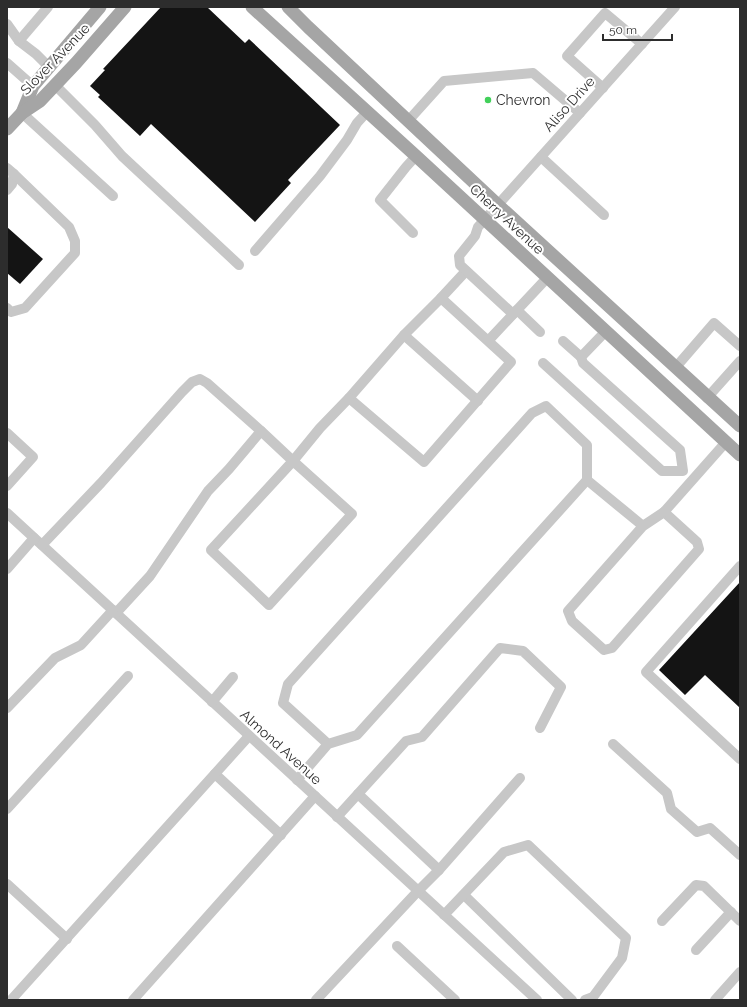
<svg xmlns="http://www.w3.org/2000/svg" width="747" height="1007" viewBox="0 0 747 1007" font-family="Raleway,sans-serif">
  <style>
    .building { fill: #141414 }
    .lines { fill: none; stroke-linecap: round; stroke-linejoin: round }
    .minor { stroke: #c7c7c7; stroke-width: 10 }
    .major { stroke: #a5a5a5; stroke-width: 13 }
    .poi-dot { fill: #42d05a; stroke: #fff; stroke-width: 1.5 }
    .labels { text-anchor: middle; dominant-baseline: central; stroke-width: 4; stroke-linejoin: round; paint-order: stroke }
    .street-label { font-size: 14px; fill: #2d2d2d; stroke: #fff }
    .poi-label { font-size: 14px; fill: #2d2d2d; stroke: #fff; text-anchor: start }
  </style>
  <rect width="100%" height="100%" fill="#fff"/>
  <g class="building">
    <polygon points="161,7 207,7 245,43 249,39 340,125 288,180 291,183 255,222 151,124 140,136 98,97 100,95 90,86 105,70 103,69"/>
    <polygon points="7,227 43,259 20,284 7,273"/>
    <polygon points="740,582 740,708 705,675 685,695 659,670"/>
  </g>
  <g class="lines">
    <g class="minor">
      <polyline points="7,24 19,41 36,54 49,67"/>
      <polyline points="19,41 48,7"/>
      <polyline points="7,63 33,86"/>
      <polyline points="55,85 95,125 122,156 239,265"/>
      <polyline points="603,88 567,56 605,13 642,44"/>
      <polyline points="22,113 113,196"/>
      <polyline points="408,121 444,81 533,73 580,113"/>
      <polyline points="541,157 604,215"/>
      <polyline points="7,168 14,174 12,184 7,190"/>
      <polyline points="413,233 380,200 406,167 416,156"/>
      <polyline points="255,251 320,176 347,140 357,123 367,112"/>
      <polyline points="441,298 466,271"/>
      <polyline points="7,308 11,312 25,308 75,253 75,241 69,227 14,174"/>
      <polyline points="513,314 460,265 459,256 475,236 478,227 675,7"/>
      <polyline points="540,332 517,310 547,278"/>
      <polyline points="404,335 478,401"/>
      <polyline points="488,341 511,362 424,462 349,398 404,335 441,298 488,341 517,310"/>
      <polyline points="563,341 581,357"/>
      <polyline points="543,363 662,471 683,471 680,450 583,363 581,357 606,331"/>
      <polyline points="676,367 714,323 740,346"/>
      <polyline points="707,398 740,361"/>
      <polyline points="261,431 293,461 211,550 269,605 352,514 293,461 320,428 349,398"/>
      <polyline points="7,433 33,457 7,486"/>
      <polyline points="587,480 643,526 664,512 697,542 699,549 612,648 604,650 572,621 568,611 643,526"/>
      <polyline points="664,512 726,442"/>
      <polyline points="7,513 537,1000"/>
      <polyline points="42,545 101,483 182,392 192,382 200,379 207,383 261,431 229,469 208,491 150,576 116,613"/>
      <polyline points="740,566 646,672 740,759"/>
      <polyline points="7,569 34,538"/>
      <polyline points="212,702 233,677"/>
      <polyline points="7,708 55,658 81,645 113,610"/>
      <polyline points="613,744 667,793 671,809 697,832 710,828 740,855"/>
      <polyline points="215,774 281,835"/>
      <polyline points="297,780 328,744 283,703 288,684 532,413 546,406 587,445 587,480 357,735 328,744"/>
      <polyline points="358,794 439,870"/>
      <polyline points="7,809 128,676"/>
      <polyline points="337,817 406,741 422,737 500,648 523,651 561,687 540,728"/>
      <polyline points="7,884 67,939"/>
      <polyline points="464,895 572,1000"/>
      <polyline points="444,915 504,852 528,845 626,938 622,958 593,997 585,1000"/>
      <polyline points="662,921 696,885 704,886 740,921"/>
      <polyline points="397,946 455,1000"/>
      <polyline points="696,950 731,912"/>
      <polyline points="11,1000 249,736"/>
      <polyline points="133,1000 315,796"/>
      <polyline points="316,1000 418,891 439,870 520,778"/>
      <polyline points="715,1000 740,972"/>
    </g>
    <g class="major">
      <polyline points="252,7 416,156 740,455"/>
      <polyline points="288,7 308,27 498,205 740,426"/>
      <polyline points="22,113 33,86 100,7"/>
      <polyline points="7,129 22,113 40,101 76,63 125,7"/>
    </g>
  </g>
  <circle class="poi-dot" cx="488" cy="100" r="4"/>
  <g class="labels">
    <g class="street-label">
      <text transform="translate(55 59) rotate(-46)">Slover Avenue</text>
      <text transform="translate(569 104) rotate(-48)">Aliso Drive</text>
      <text transform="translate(507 219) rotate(43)">Cherry Avenue</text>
      <text transform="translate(281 747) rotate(42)">Almond Avenue</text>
    </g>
    <g class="poi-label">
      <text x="496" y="100">Chevron</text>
    </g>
  </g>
  <rect width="747" height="1007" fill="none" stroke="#2d2d2d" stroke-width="16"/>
  <path d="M603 34v6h69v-6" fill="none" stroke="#2d2d2d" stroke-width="2"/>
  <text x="609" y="34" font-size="12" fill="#2d2d2d" stroke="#ffffff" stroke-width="3" paint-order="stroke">50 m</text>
</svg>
